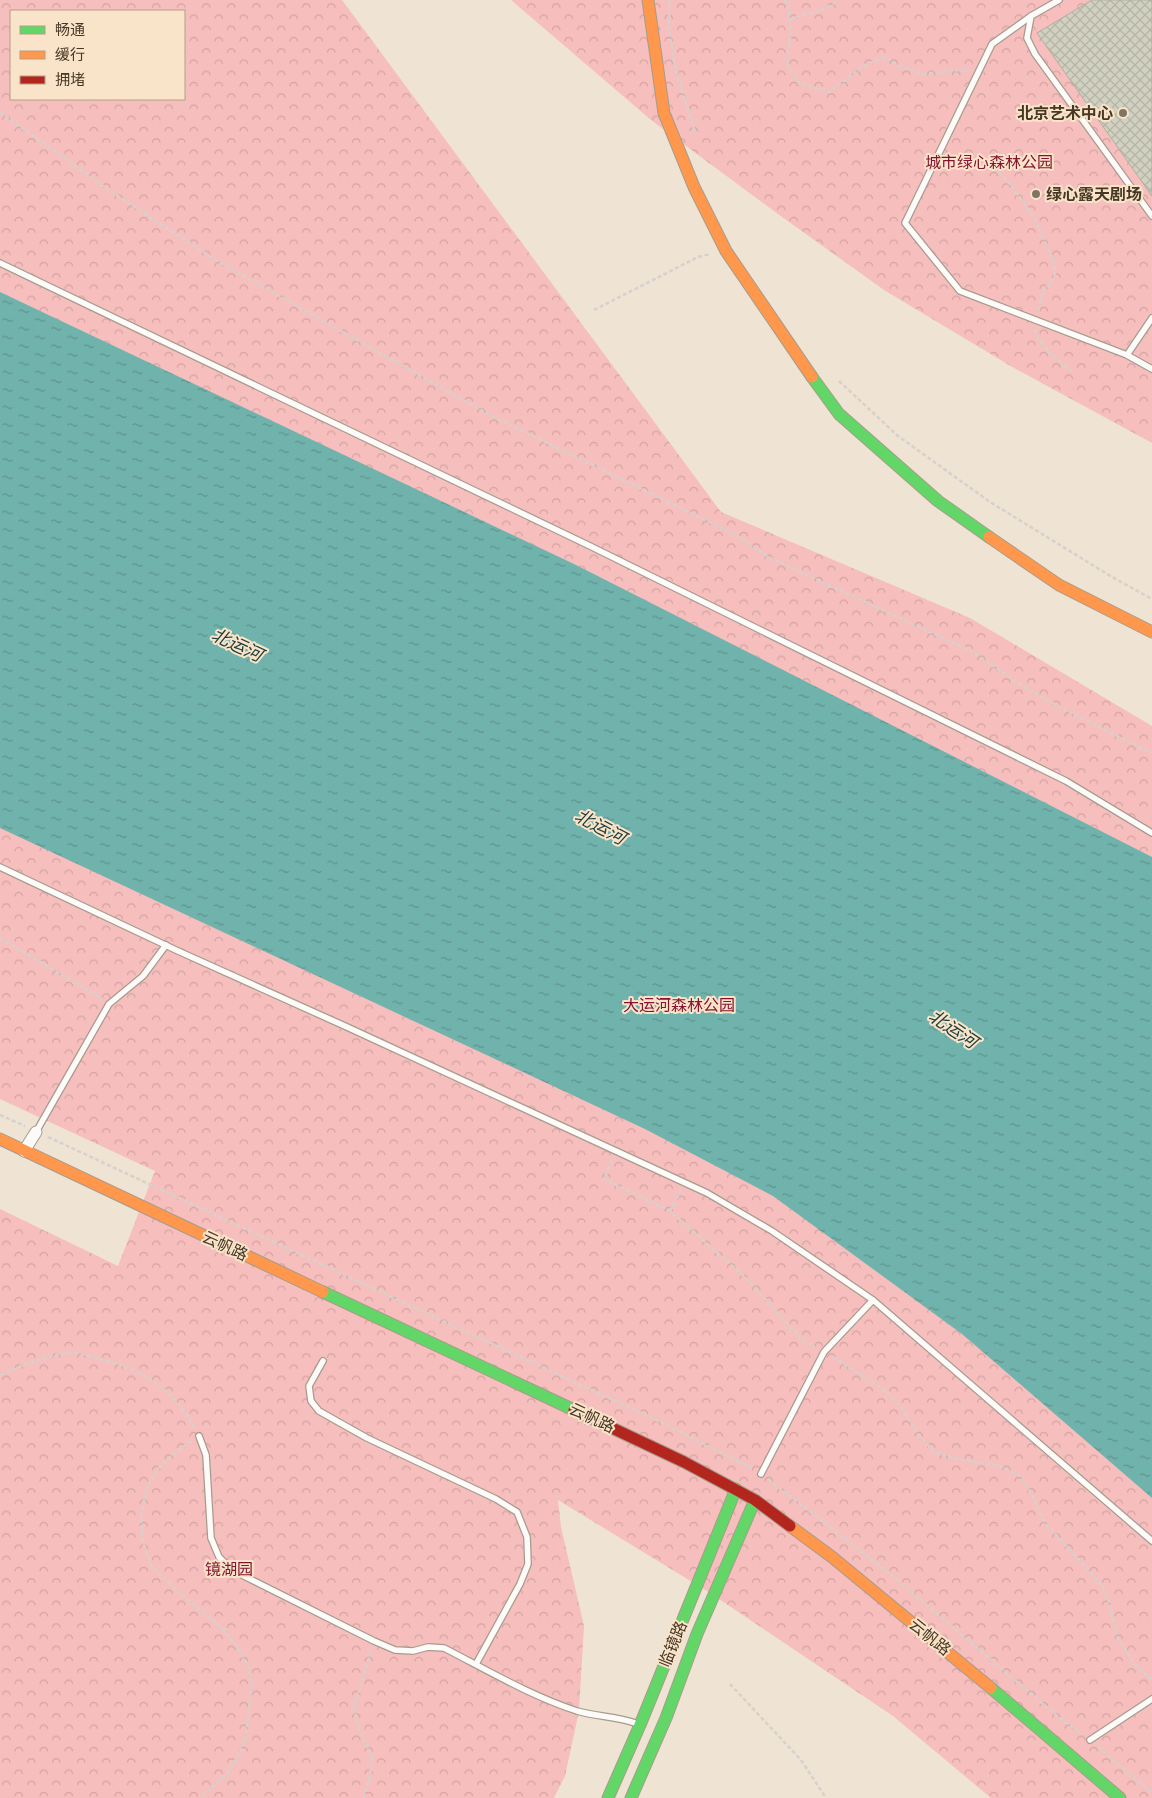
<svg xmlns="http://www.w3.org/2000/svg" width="1152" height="1798" viewBox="0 0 1152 1798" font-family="'Fira Sans','Noto Sans SC',sans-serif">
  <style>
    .park { fill: url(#park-crowns); fill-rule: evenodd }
    .water { fill: url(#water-ripples) }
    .building { fill: url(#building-cross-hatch); stroke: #afaf9f }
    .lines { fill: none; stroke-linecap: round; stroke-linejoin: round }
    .lane-casing { stroke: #a79c8c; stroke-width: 8 }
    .street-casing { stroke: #a79c8c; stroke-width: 13 }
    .fast-casing { stroke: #a79c8c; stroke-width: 13 }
    .slow-casing { stroke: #a79c8c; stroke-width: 13 }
    .jam-casing { stroke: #a79c8c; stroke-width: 13 }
    .path { stroke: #d6d1cc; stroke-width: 2.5; stroke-dasharray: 4 2.5; stroke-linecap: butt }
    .lane { stroke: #fdfbf9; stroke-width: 5.5 }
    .street { stroke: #fdfbf9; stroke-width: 11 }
    .fast { stroke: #63d668; stroke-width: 11 }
    .slow { stroke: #ff974d; stroke-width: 11 }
    .jam { stroke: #b3261e; stroke-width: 11 }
    .poi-dot { fill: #827463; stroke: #fae4c9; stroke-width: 2 }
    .labels { text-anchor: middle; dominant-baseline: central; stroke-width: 4; stroke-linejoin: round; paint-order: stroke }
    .poi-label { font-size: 16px; font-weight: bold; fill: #473826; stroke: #fae4c9; text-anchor: end }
    .park-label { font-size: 16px; fill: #841432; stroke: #fae4c9 }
    .street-label { font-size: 16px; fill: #473826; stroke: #fae4c9 }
    .water-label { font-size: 18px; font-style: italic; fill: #1f3d3c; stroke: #fae4c9 }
  </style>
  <defs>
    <pattern id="park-crowns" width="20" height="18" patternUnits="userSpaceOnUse" patternTransform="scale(1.25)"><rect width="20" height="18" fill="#f6bebd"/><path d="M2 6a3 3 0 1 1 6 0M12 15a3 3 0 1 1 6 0" fill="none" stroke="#d4a4a2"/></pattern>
    <pattern id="water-ripples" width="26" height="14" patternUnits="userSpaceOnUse" patternTransform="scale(1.25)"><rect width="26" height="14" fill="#70b3ac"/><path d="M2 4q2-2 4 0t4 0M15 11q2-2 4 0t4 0" fill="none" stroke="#5e938c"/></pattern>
    <pattern id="building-cross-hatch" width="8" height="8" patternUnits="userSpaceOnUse" patternTransform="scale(1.25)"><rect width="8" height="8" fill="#d1d1c1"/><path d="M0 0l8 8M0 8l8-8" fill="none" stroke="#b5b4a6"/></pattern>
  </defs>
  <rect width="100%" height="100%" fill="#efe3d4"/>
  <g class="park">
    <path d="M0,0H342L721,512L970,618L1152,726V1798H991L893,1716L707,1591L558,1500L561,1527L584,1626L579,1711L565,1776L554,1798H0V1209L118,1266L155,1171L0,1099ZM11,11H184V99H11Z"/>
    <polygon points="511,0 1152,0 1152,443 1014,368 884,290 778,214 651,120"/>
  </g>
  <polygon class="water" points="0,292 574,564 1152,857 1152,1498 962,1334 773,1196 645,1129 0,828"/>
  <polygon class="building" points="1092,0 1152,0 1152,196 1037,33"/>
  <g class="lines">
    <g class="lane-casing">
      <g id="lane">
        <polyline points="1059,0 1031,16 1027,38 1035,54 1152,216"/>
        <polyline points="1031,16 992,44 905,223 960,291 1127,355"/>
        <polyline points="0,263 590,546 1066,781 1152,833"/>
        <polyline points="1152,318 1127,355 1152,369"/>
        <polyline points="0,867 178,951 347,1027 707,1193 772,1231 873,1300 1152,1541"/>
        <polyline points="36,1132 109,1004 143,976 166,945"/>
        <polyline points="323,1361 309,1386 311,1401 319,1411 367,1438 496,1499 517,1512 527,1537 528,1564 520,1584 476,1664"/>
        <path d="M199,1436L206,1455L211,1538L219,1557L232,1570L374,1641L395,1650L413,1651L428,1647L444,1648C487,1670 531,1696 577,1711C597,1717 618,1716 638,1724"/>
        <polyline points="761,1474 824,1352 873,1300"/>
        <polyline points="1090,1740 1152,1699"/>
      </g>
    </g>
    <g class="street-casing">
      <polyline id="street" points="24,1151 36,1132"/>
    </g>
    <g class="fast-casing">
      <g id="fast">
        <polyline points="812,377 839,414 938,501 989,537"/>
        <polyline points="323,1292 574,1410"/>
        <polyline points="991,1688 1120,1798"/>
        <polyline points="608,1798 640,1725 736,1489"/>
        <polyline points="631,1798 666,1718 697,1634 755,1500"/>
      </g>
    </g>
    <g class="slow-casing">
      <g id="slow">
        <polyline points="648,0 664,113 694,187 726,251 812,377"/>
        <polyline points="989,537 1059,585 1152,632"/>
        <polyline points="0,1139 323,1292"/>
        <polyline points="790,1526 832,1557 991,1688"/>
      </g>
    </g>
    <g class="jam-casing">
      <polyline id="jam" points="574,1410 684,1462 755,1500 790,1526"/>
    </g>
    <g class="path">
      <polyline points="669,0 669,30 676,70 694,130 689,134"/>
      <polyline points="785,0 789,7 791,33 787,63 800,84 830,92 863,66 885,57 899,66 923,74 969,69"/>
      <path d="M790,19C807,13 825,12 838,0"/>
      <polyline points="0,112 110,191 214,259 488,414 736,535 770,558 971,651 1021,685 1061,708 1152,753"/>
      <polyline points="980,154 1010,184 1034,217 1054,262 1055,274 1051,283 1043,291 1038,311"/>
      <polyline points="594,310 698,257 710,254"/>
      <path d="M1035,330C1043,349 1057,361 1074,372"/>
      <polyline points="839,381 898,436 990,502 1112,577 1152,599"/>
      <polyline points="0,938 102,999"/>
      <polyline points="0,1115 25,1126"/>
      <polyline points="48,1137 671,1427 753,1469"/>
      <polyline points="612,1160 604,1179 670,1211 745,1277 802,1340 815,1347"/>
      <polyline points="670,1211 681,1190"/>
      <polyline points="833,1357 883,1389 902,1408 918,1434 935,1453 962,1460 1000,1466 1020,1476 1031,1493 1045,1523 1101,1584 1109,1601 1117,1636 1134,1664 1152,1680"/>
      <path d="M0,1375C24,1365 47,1354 73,1353C81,1353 91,1357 99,1359C143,1369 172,1389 195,1428"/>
      <polyline points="192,1441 176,1452 159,1468 147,1488 141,1514 142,1540 151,1565 178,1592 222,1628 238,1648 248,1665 252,1683 246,1737 240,1753 227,1774 200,1798"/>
      <polyline points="768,1479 883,1568 1056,1715 1082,1734"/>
      <polyline points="730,1684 801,1760 826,1798"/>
      <polyline points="1098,1747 1152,1793"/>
      <polyline points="364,1798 370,1776 372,1756 360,1732 354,1709 371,1651"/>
    </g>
    <use href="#lane" class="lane"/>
    <use href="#street" class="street"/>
    <use href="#fast" class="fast"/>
    <use href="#slow" class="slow"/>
    <use href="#jam" class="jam"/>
  </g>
  <g class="poi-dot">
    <circle cx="1123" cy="113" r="5"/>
    <circle cx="1036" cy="194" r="5"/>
  </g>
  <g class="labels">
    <g class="poi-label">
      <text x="1113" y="113">北京艺术中心</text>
      <text x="1046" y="194" text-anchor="start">绿心露天剧场</text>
    </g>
    <g class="park-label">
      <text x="989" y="162">城市绿心森林公园</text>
      <text x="679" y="1005">大运河森林公园</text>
      <text x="229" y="1569">镜湖园</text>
    </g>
    <g class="street-label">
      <text transform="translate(225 1246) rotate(25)">云帆路</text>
      <text transform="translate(592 1418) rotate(25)">云帆路</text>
      <text transform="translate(930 1637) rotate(39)">云帆路</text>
      <text transform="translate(673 1644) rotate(-68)">临镜路</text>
    </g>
    <g class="water-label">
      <text transform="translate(237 645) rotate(25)">北运河</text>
      <text transform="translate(600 827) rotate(28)">北运河</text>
      <text transform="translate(953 1029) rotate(34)">北运河</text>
    </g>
  </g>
  <rect x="10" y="10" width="175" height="90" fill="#fae4c9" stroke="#b29f88"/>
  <rect x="20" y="26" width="25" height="8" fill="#63d668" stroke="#b29f88"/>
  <text x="55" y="35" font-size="15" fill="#473826">畅通</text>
  <rect x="20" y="51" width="25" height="8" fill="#ff974d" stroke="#b29f88"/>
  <text x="55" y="60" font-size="15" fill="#473826">缓行</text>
  <rect x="20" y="76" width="25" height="8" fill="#b3261e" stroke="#b29f88"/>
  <text x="55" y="85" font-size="15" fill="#473826">拥堵</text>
</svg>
